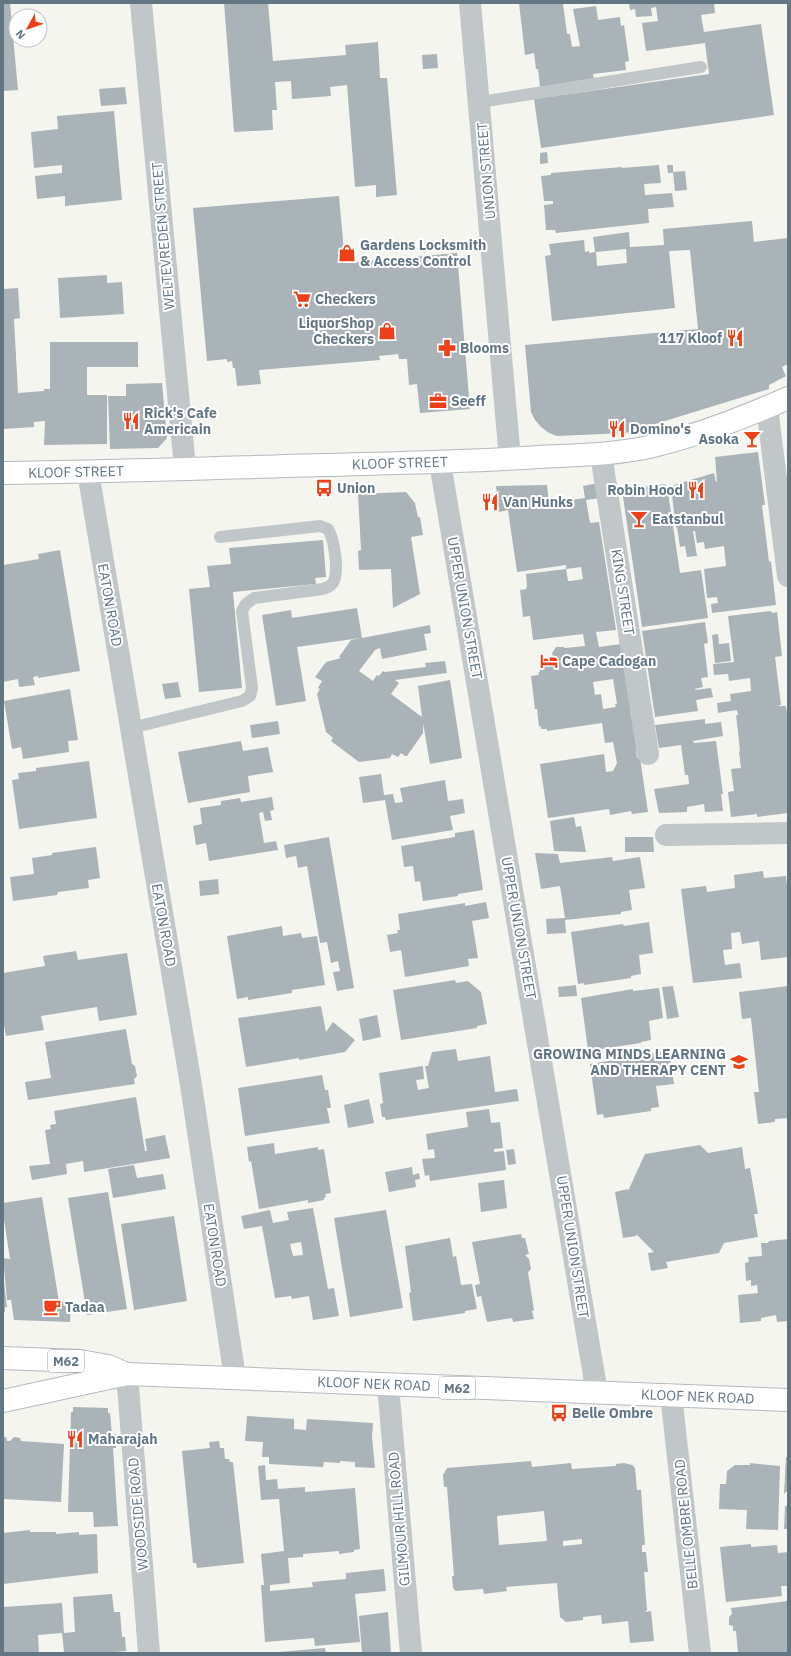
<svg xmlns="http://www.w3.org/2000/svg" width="791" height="1656" viewBox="0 0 791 1656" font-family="'IBM Plex Sans',sans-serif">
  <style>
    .building { fill: #aab3b7; fill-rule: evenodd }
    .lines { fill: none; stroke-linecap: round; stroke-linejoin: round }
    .secondary-casing { stroke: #b3b9bd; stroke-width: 24 }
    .primary-casing { stroke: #b4b9bc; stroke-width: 24 }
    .lane { stroke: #c1c6c8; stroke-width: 12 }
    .street { stroke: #c1c6c8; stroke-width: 22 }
    .secondary { stroke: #fff; stroke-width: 22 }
    .primary { stroke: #fff; stroke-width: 22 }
    .labels { text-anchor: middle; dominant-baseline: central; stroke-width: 4; stroke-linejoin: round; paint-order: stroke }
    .shield { fill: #fff; stroke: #919fa8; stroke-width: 1 }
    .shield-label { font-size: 13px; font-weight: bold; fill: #627683 }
    .street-label { font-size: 14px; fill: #627683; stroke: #fff }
    .poi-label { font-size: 14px; font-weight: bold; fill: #627683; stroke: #fff; text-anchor: start }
  </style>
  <rect width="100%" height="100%" fill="#f5f5f0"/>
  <g class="building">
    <polygon points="3,3 10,3 18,90 3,91"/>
    <polygon points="224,3 268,3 273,61 346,55 345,45 378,42 380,78 387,78 397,195 376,197 376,185 355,187 347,85 330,87 331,96 292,99 291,81 275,82 277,110 272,110 273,130 234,132"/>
    <polygon points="519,3 563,3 567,34 570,34 572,47 580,46 573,9 596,6 598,20 620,17 621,26 624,25 629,61 625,62 626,70 593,74 594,80 540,87 538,69 536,69 534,53 525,55"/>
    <polygon points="629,3 714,3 715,13 701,15 704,32 761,24 774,115 541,148 534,99 709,74 705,43 646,51 642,23 658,21 656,7 651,8 652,16 636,17 635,9 630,10"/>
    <polygon points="437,54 438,68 423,69 422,55"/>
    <polygon points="125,87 127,104 101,106 99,89"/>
    <polygon points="114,111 122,200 65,206 65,196 37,199 35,176 62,173 62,165 34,168 31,132 58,129 57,116"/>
    <polygon points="547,152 548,163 540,164 540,153"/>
    <polygon points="659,165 661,183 644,184 645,195 672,193 674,207 648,209 649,223 556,233 555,230 546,230 544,205 553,204 553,201 544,201 541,176 551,175 551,173 622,167 622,168"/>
    <polygon points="667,165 673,165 673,173 668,173"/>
    <polygon points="685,171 687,190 675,191 673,172"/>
    <polygon points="339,196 345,263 457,253 470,409 420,413 417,384 409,385 407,359 399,359 398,354 379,356 380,360 259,370 261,384 237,386 235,368 233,368 232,361 227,362 227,359 207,361 193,208"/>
    <path d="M752,221L754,242L788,238V364L782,367L786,376L769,385V389L626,433L557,436L549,433L541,427L535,420L531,412L525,345L698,329L690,250L669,251L675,308L552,321L545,256L551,255L549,244L584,240L585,252L589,251V253L595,252L593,237L629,232L630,247L664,245L663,229ZM626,249L627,263L597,266L596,252Z"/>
    <polygon points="107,275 107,283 122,282 124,314 60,318 58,278"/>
    <polygon points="18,288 20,318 14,319 18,393 44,391 44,389 50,389 50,342 138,342 138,367 87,367 87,395 107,395 107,444 44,445 45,421 34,422 34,427 3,429 3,289"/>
    <polygon points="162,383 167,438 158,448 110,449 108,396 126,396 126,384"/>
    <polygon points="758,452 765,505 762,505 769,562 771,561 776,605 712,613 711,604 718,603 717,597 707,598 704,569 726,566 724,546 705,549 704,542 697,543 695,531 693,531 697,556 687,557 685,546 680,547 677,527 676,528 671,488 674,487 674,485 714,473 716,482 717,482 715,457"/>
    <path d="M599,483L600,498L586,500L590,523L599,522L616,630L596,632L599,647L621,644L638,751H636L637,758H640L648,812L632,814L631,811L610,815L609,809L548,818L540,764L604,754L606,772L613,771L617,763L613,742L605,743L602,723L547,731V729H541V726L539,727L537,709H535L531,676L539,675L538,673L540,672L539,662L554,660L552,653L556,647H563L565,648L585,646L583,634L533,640L530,616L523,617L520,590L526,589L527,586L526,574L566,569L568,581H571L583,579L581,567L566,569V565L517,572L508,510L499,512L496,486L547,485L549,503L585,498L583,486ZM613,679L617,704H615L616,707L603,709L601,694L595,695L593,682Z"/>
    <polygon points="665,484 667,492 668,492 680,573 701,570 708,618 642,627 622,490"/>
    <polygon points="406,492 415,503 418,517 420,517 423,535 411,537 420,594 393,608 391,569 359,570 358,551 361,550 358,494"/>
    <polygon points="323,540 326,577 315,578 316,584 233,592 242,688 199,692 189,589 210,587 207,566 231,564 229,548"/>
    <polygon points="60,550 80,671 38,678 38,676 33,677 35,685 19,687 18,679 3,682 3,565 39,559 38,554"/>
    <polygon points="357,608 362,638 430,625 431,633 424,634 427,650 382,659 380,648 375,650 359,671 373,681 377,675 379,676 383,671 385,672 426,667 425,663 445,661 447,673 395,680 399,683 391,694 422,717 418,686 450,680 462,758 430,764 423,723 423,733 407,756 405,756 401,753 398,757 392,754 390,758 359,762 331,741 333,738 326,732 317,694 320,689 318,688 322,681 315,677 326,662 341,658 339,657 351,640 360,638 297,647 306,701 276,706 262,615 291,610 292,618"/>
    <polygon points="771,611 772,613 777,612 782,656 775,657 781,705 779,705 779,706 786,706 788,721 788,813 757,817 757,814 731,817 728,792 734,791 731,769 741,768 739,752 740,751 736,715 738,715 737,710 718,713 717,703 731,701 730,694 751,691 750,678 729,681 728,674 714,675 713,664 734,662 728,616"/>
    <polygon points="705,622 708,643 704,644 708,677 701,678 703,687 695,689 695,690 711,688 713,697 696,700 698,711 655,717 642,631"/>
    <polygon points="718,634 719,644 729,643 731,661 715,663 712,635"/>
    <polygon points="178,682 181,697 165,699 162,684"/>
    <polygon points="70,689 78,740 68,741 69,752 23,759 21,747 12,749 4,701"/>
    <polygon points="705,719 705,724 721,722 723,736 693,741 694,743 716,741 723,794 721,794 723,811 705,812 704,804 687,807 687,812 659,813 654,789 689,784 688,775 685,775 681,745 659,748 655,725"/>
    <polygon points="278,721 280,734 252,738 250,725"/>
    <polygon points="241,741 243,751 268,747 273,772 248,776 250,792 188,803 178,752"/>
    <polygon points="89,761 97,818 19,829 12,780 19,779 18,773 36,771 36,768"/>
    <polygon points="381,774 384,795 393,794 395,803 403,802 400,788 445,780 448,801 463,799 465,813 450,816 453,830 392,840 385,800 363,803 359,777"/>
    <polygon points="272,797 274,810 270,811 272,820 265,821 263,812 259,813 264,843 276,841 278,850 209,861 206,843 196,845 193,826 202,824 200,808 221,805 221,801 240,798 241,802"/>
    <polygon points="574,817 576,827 581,826 586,852 554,851 550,821"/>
    <polygon points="474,830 483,890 458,894 458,896 423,901 420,881 415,882 413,866 404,867 401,846 455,837 455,833"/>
    <polygon points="329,837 354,988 337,991 333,972 340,971 338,961 331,963 327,942 320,943 307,866 298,868 296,856 286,858 284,845"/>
    <polygon points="625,837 653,837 654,852 625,852"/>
    <polygon points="96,847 100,878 88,880 89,888 58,892 57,895 13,901 10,877 34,874 32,858 52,855 52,853"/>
    <polygon points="535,853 558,854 560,863 612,857 613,861 640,857 645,888 629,890 632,910 621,912 621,914 565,920 566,933 547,934 546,919 565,918 560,886 541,889"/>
    <polygon points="763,871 764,878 786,876 788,896 788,957 761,960 759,941 742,944 740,932 731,933 732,949 723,950 725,965 740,963 742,978 693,983 681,889 706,886 707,892 735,888 734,875"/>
    <polygon points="218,879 219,894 200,896 199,881"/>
    <polygon points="486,902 489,918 472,921 478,958 468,959 469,966 405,977 401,950 390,952 387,935 398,933 397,930 400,930 398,914 465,903 465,906"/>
    <polygon points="649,922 653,953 639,955 641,974 631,976 631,978 584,985 584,983 578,984 571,932 623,924 624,926"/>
    <polygon points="282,926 283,936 301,933 302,938 317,936 325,985 292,990 292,993 248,1000 248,997 237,999 227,936"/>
    <polygon points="76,951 78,960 127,953 137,1015 99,1021 97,1007 41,1016 44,1030 6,1036 3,1019 3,973 45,966 43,956"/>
    <polygon points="455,980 456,983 468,981 481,992 487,1024 477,1026 477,1028 401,1040 393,990"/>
    <polygon points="576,985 577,996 559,997 558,987"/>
    <polygon points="673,986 679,1017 667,1019 662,987"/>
    <polygon points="788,986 788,1118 775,1119 775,1122 758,1124 754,1092 759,1092 751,1018 742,1019 739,992"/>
    <polygon points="659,988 663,1018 649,1021 651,1040 641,1042 641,1043 594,1050 594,1049 588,1050 581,998 633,989 633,991"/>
    <polygon points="321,1006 326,1032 333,1022 355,1040 345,1052 299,1060 299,1058 246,1067 238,1018"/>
    <polygon points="377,1015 381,1037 363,1041 359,1019"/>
    <polygon points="126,1029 132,1064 135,1066 137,1076 134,1079 135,1084 28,1100 25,1082 51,1078 45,1042"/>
    <polygon points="456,1049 458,1061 490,1056 495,1092 517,1089 519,1101 386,1120 385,1117 382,1117 380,1104 383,1103 379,1073 423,1066 424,1079 416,1080 418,1090 429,1088 425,1066 428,1066 432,1052"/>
    <polygon points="669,1051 674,1084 656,1086 659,1107 651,1108 651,1111 604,1118 603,1114 597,1115 590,1064"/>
    <polygon points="322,1075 325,1090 328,1090 331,1108 327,1108 330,1123 245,1136 238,1088"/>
    <polygon points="136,1097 145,1151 147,1151 145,1139 165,1135 170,1158 84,1172 83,1161 66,1164 67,1174 32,1180 29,1166 50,1164 45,1130 51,1129 50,1125 56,1124 54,1111"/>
    <polygon points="369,1099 374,1123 348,1128 344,1105"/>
    <polygon points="489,1109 491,1123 500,1122 503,1148 494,1149 494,1152 504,1151 506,1170 430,1181 429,1175 425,1176 422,1159 435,1158 434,1149 428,1150 426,1134 468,1127 466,1112"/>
    <polygon points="274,1143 275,1154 318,1147 318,1150 324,1149 331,1193 325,1194 326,1197 324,1198 324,1200 308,1203 308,1200 259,1209 251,1161 249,1162 247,1147"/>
    <polygon points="700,1145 708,1153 742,1147 745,1169 750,1168 758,1214 754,1214 758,1237 724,1243 719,1253 666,1262 668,1268 651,1271 648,1253 654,1252 636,1234 636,1236 623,1238 615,1192 628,1189 628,1191 645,1154"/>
    <polygon points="514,1149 516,1164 508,1165 506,1150"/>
    <polygon points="134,1165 137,1178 163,1174 166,1189 113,1198 108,1169"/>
    <polygon points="412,1167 413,1175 419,1173 420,1179 415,1180 416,1187 389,1192 385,1172"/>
    <polygon points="504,1180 507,1208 481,1212 478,1183"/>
    <polygon points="108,1192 127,1309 87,1315 68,1198"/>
    <polygon points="42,1197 59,1302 71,1303 70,1322 14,1320 11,1300 7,1300 3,1258 10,1259 3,1213 3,1203"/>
    <path d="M313,1208L328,1289L334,1288L339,1316L313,1320L309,1296L292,1299L291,1296L275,1298L262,1226L244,1229L241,1216L270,1210L273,1223L289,1220L287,1212ZM301,1242L303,1255L293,1256L290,1244Z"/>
    <polygon points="386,1210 403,1308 350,1317 334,1218"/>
    <polygon points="174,1216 187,1301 134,1310 121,1224"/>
    <polygon points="521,1234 522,1238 525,1238 529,1254 525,1255 529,1259 531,1269 528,1272 534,1310 532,1311 534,1319 513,1322 512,1318 487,1322 481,1296 477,1297 475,1285 480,1284 472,1242"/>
    <polygon points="450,1238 453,1257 456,1256 461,1285 472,1284 477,1309 465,1311 465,1313 413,1321 409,1293 411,1292 405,1246"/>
    <polygon points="788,1239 788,1321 777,1322 776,1315 761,1318 761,1321 740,1323 738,1295 758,1293 757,1285 751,1286 751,1280 746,1281 745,1263 749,1262 748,1257 762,1256 761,1243 768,1243 769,1241"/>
    <polygon points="3,1274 7,1307 5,1307 5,1312 3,1312"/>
    <polygon points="73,1407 108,1408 108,1413 110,1413 112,1434 116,1434 116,1448 113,1448 118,1526 94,1527 93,1512 68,1512 71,1412 73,1412"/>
    <polygon points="247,1416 294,1419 294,1429 306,1430 307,1419 373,1423 372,1437 375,1468 355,1467 355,1462 340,1461 340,1463 324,1462 323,1467 269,1464 269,1457 262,1457 263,1442 245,1441"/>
    <polygon points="3,1437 6,1437 7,1441 10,1441 14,1437 20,1438 21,1441 64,1444 61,1502 3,1499"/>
    <polygon points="219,1441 220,1448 224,1448 225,1459 229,1459 230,1462 233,1462 244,1563 197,1568 196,1563 193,1563 182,1451 210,1448 209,1442"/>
    <polygon points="786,1457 788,1457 788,1490 784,1494"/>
    <path d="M531,1461L532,1467L571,1463L572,1469L616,1466V1464L624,1463L632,1465L635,1468L637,1490H641L645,1545H642V1552H646L648,1572H644L647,1610L645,1612L651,1611L654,1641L630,1643L628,1621L602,1624L601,1615L583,1617V1620L566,1622L560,1617L557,1583L506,1587L507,1591L484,1594L483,1589L456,1591L453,1588L452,1576H454L447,1487H444L443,1475L447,1468ZM544,1511L547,1541L499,1545L497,1516ZM582,1539V1544L563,1546V1541Z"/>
    <polygon points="750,1463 780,1466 778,1530 746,1529 747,1510 719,1509 720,1484 726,1484 727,1471 735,1465 750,1465"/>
    <polygon points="265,1465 266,1480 277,1479 278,1489 305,1487 305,1492 355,1488 360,1549 354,1550 354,1552 339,1554 339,1551 303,1554 303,1557 288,1558 290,1583 270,1585 270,1591 313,1587 312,1582 346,1579 346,1573 384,1569 386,1591 355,1594 360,1642 315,1646 314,1638 265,1642 261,1585 264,1585 261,1554 284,1551 279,1499 261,1500 258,1466"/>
    <polygon points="785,1506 788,1506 788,1529 784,1529"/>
    <polygon points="30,1530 30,1532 56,1532 56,1534 79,1532 79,1535 97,1534 98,1573 3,1584 3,1533"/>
    <polygon points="751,1544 751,1547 777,1545 778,1553 788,1552 788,1586 781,1586 782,1596 726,1602 720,1547"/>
    <polygon points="112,1594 114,1612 120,1612 122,1637 125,1637 126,1651 105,1653 64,1652 62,1633 38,1635 39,1653 3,1653 3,1607 62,1603 64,1633 75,1632 73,1597"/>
    <polygon points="787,1601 788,1653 738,1653 736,1631 733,1631 733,1626 729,1625 729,1617 732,1614 731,1608"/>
    <polygon points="388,1612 391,1653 362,1653 359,1616"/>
    <polygon points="325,1648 326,1653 279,1653 279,1652"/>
  </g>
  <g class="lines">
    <g class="secondary-casing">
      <g id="secondary">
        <path id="s1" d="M3,473C109,472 216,468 322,465C394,463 466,462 538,457C575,455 612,455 649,447C697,436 743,418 788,398"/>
      </g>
    </g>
    <g class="primary-casing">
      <g id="primary">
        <polyline points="3,1358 80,1361 108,1366 127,1374"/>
        <path id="s2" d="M3,1401L127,1374L788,1400"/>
      </g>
    </g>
    <g class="lane">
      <polyline points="480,102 701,67"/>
      <path d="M131,728L242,701L250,696L252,688L242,611L246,604L254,598L323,589C325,588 329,587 331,585C341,577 334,539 328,529L320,526L220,537"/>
    </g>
    <g class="street">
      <polyline points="141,3 185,468"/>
      <polyline points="470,3 510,459"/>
      <polyline points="767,407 788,576"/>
      <polyline points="601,454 648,754"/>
      <polyline points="440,463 597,1393"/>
      <polyline points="88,472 191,1085 235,1378"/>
      <polyline points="666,835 788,833"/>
      <polyline points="127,1374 149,1653"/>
      <polyline points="388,1385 411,1653"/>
      <polyline points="671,1395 700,1653"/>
    </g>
    <use href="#secondary" class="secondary"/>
    <use href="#primary" class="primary"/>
  </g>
  <defs>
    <g id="shop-bare" transform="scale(1.38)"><path d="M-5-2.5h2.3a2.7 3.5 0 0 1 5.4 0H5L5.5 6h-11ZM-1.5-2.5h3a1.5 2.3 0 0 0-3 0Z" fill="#ed3f18" stroke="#fff" stroke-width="2.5" paint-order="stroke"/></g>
    <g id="supermarket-bare" transform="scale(1.38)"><path d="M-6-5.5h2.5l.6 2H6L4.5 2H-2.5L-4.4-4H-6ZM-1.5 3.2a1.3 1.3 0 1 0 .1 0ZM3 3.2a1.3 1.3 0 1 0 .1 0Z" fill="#ed3f18" stroke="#fff" stroke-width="2.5" paint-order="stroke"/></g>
    <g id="restaurant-bare" transform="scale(1.38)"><path d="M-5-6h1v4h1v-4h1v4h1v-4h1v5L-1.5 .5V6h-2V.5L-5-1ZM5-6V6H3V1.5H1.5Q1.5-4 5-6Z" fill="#ed3f18" stroke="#fff" stroke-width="2.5" paint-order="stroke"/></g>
    <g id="pharmacy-bare" transform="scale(1.38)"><path d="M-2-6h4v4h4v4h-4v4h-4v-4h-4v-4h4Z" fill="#ed3f18" stroke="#fff" stroke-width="2.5" paint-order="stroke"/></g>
    <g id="office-bare" transform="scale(1.38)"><path d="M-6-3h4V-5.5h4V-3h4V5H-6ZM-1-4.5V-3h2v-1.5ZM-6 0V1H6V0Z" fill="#ed3f18" stroke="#fff" stroke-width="2.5" paint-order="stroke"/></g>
    <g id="bar-bare" transform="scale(1.38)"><path d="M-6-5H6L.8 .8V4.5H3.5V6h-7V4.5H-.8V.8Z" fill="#ed3f18" stroke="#fff" stroke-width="2.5" paint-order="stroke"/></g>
    <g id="bus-bare" transform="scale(1.38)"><path d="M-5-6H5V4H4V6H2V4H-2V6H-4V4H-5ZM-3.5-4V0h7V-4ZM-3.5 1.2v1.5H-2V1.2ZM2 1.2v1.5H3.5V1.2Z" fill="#ed3f18" stroke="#fff" stroke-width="2.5" paint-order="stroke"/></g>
    <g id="hotel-bare" transform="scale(1.38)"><path d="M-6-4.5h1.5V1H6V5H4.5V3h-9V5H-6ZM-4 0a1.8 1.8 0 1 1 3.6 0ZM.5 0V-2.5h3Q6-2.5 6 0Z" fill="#ed3f18" stroke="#fff" stroke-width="2.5" paint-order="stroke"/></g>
    <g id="school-bare" transform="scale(1.38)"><path d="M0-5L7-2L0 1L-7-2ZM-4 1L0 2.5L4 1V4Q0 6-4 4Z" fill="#ed3f18" stroke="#fff" stroke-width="2.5" paint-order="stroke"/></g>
    <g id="cafe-bare" transform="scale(1.38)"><path d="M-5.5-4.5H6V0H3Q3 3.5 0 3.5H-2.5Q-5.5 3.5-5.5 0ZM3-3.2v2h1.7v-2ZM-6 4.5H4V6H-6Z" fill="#ed3f18" stroke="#fff" stroke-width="2.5" paint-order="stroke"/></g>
  </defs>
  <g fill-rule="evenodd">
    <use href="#shop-bare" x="347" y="253"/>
    <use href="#supermarket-bare" x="302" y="299"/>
    <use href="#shop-bare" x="387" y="331"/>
    <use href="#restaurant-bare" x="735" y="338"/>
    <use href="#pharmacy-bare" x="447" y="348"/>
    <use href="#office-bare" x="438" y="401"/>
    <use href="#restaurant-bare" x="131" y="421"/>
    <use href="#restaurant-bare" x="617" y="429"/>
    <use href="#bar-bare" x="752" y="439"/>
    <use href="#bus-bare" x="324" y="488"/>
    <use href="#restaurant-bare" x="696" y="490"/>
    <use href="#restaurant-bare" x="490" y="502"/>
    <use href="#bar-bare" x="639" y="519"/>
    <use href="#hotel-bare" x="549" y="661"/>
    <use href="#school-bare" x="739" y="1062"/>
    <use href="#cafe-bare" x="52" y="1307"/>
    <use href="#bus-bare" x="559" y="1413"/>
    <use href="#restaurant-bare" x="75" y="1439"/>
  </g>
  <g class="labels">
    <g class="shield">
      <rect x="48" y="1350" width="36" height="22" rx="3"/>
      <rect x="439" y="1377" width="36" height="22" rx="3"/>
    </g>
    <g class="shield-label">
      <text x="66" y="1361">M62</text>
      <text x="457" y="1388">M62</text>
    </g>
    <g class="street-label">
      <text transform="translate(486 171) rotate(-95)">UNION STREET</text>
      <text transform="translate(163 236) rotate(-95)">WELTEVREDEN STREET</text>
      <text stroke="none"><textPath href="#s1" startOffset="397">KLOOF STREET</textPath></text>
      <text stroke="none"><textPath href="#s1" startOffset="73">KLOOF STREET</textPath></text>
      <text transform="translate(623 592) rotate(81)">KING STREET</text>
      <text transform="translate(110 605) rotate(80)">EATON ROAD</text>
      <text transform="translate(465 608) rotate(80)">UPPER UNION STREET</text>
      <text transform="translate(164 925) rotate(80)">EATON ROAD</text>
      <text transform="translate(519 928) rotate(80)">UPPER UNION STREET</text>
      <text transform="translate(215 1245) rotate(81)">EATON ROAD</text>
      <text transform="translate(573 1247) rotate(81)">UPPER UNION STREET</text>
      <text stroke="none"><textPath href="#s2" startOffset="374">KLOOF NEK ROAD</textPath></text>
      <text stroke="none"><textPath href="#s2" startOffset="698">KLOOF NEK ROAD</textPath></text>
      <text transform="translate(138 1514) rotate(-95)">WOODSIDE ROAD</text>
      <text transform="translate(399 1519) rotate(-95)">GILMOUR HILL ROAD</text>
      <text transform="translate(686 1524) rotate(-96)">BELLE OMBRE ROAD</text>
    </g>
    <g class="poi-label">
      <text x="360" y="245">Gardens Locksmith<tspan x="360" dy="16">&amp; Access Control</tspan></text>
      <text x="315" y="299">Checkers</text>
      <text x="374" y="323" text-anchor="end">LiquorShop<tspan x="374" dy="16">Checkers</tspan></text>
      <text x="722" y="338" text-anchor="end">117 Kloof</text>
      <text x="460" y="348">Blooms</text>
      <text x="451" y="401">Seeff</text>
      <text x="144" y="413">Rick's Cafe<tspan x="144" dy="16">Americain</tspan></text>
      <text x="630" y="429">Domino's</text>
      <text x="739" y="439" text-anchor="end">Asoka</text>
      <text x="337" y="488">Union</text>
      <text x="683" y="490" text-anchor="end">Robin Hood</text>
      <text x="503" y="502">Van Hunks</text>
      <text x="652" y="519">Eatstanbul</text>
      <text x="562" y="661">Cape Cadogan</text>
      <text x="726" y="1054" text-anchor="end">GROWING MINDS LEARNING<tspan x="726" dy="16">AND THERAPY CENT</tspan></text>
      <text x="65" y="1307">Tadaa</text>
      <text x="572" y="1413">Belle Ombre</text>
      <text x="88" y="1439">Maharajah</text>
    </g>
  </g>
  <rect width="791" height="1656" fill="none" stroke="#627683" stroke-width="8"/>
  <g transform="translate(28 28) rotate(230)"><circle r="19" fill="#ffffff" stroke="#c0c8cd"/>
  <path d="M0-3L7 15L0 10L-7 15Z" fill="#ed3f18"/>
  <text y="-6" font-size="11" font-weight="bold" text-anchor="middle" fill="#627683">N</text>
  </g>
</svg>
